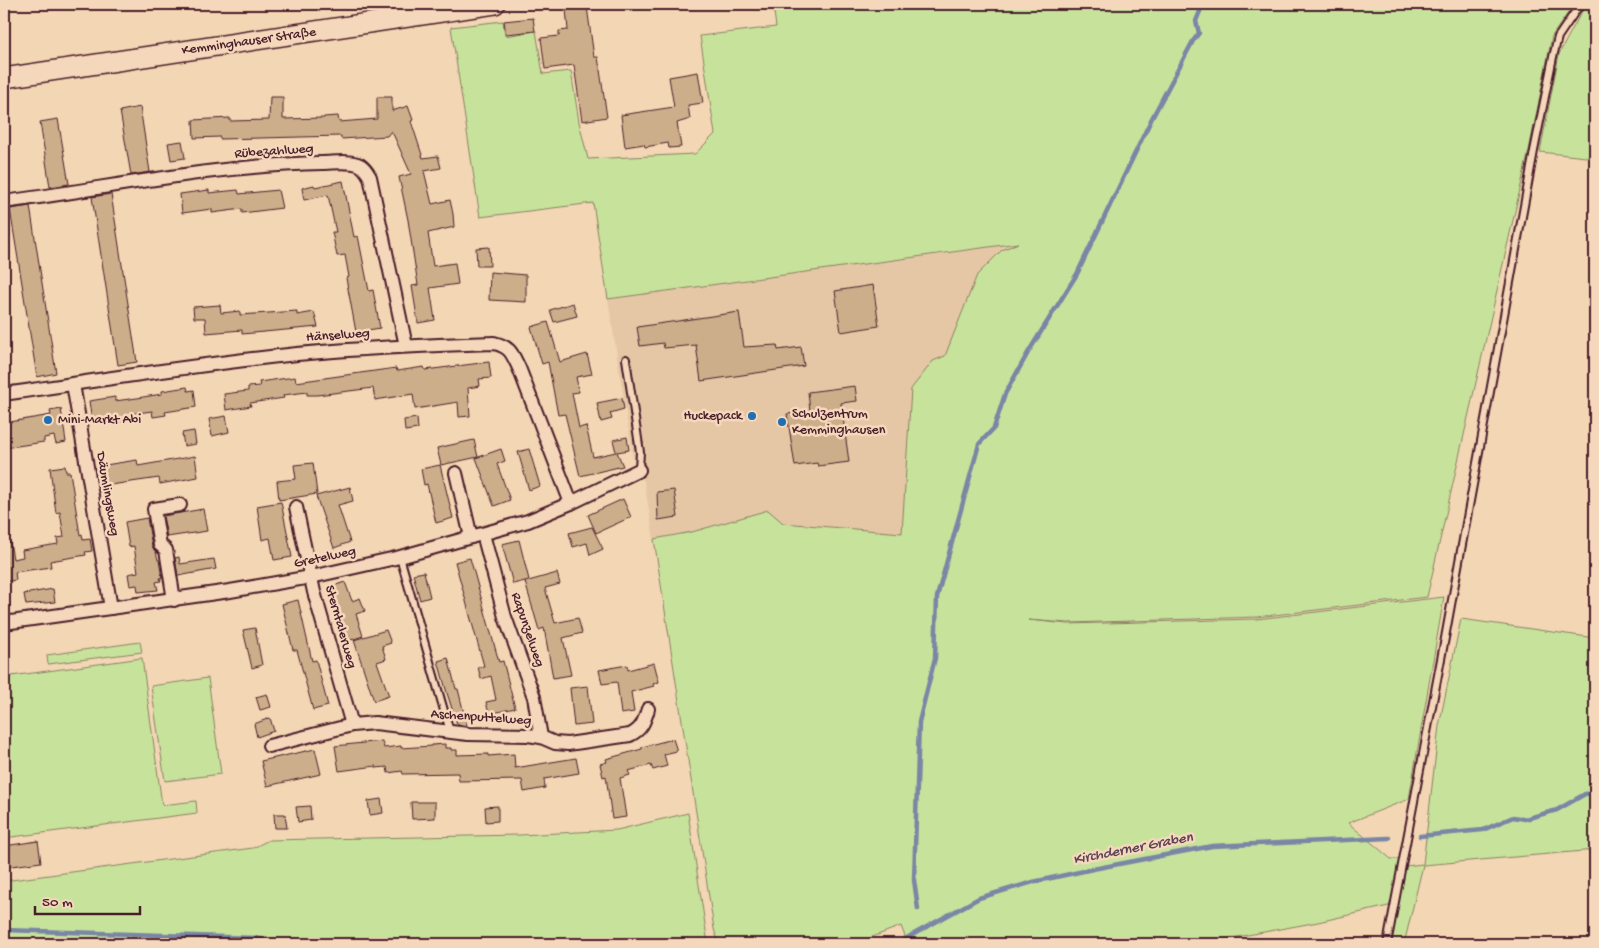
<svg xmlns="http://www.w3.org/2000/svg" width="1599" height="948" viewBox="0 0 1599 948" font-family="'Gochi Hand',sans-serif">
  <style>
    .built { fill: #e5c7a5 }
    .green { fill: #c7e39b; stroke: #888163 }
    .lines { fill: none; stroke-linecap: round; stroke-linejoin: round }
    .stream { stroke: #7986a5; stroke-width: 4.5 }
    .building { fill: #cdae8a; stroke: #4a1f2b }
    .service-casing { stroke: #4a1f2b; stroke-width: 10 }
    .minor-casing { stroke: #4a1f2b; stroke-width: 16 }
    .secondary-casing { stroke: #4a1f2b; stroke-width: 22 }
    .service { stroke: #f5d7bb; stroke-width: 6 }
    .minor { stroke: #f5d7bb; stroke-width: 12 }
    .secondary { stroke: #f5d7bb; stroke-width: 19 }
    .poi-dot { fill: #1f6fb2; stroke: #f5d7bb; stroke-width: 2 }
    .labels { text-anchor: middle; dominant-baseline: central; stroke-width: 5; stroke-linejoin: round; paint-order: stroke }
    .street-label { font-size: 14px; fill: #4a1f2b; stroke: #f5d7bb }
    .poi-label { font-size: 14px; fill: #4a1f2b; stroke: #f5d7bb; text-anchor: start }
    .water-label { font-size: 15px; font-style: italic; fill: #5a4154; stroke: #f5d7bb }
  </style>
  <rect width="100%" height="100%" fill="#f3d6b4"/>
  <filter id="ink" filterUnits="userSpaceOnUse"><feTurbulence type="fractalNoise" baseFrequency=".02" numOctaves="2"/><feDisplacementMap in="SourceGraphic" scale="10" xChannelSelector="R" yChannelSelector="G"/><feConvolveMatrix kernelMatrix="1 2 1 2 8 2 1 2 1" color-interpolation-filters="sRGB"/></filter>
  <g filter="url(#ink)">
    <polygon class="built" points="1021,242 924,535 783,523 692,532 654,539 644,481 634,463 608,299"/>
    <g class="green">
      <polygon points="773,4 1574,4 1552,36 1529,150 1427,597 1257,617 1068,623 1028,620 1068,624 1257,619 1444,597 1409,799 1348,823 1391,859 1400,859 1393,905 1318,922 1199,944 908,944 901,926 854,944 719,944 714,929 654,539 692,532 768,510 783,523 902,533 911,389 933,361 945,356 977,275 1002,250 1018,243 608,299 593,203 480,217 451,27 503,21 505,36 536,31 543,74 571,71 579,122 588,159 695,154 715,134 700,36 776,27"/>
      <polygon points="1590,4 1595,4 1595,158 1540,152 1559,54 1582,11"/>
      <polygon points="1461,619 1595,638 1595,850 1423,865 1404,944 1391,944 1405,866 1423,864 1439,726"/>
      <polygon points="140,642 142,652 48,664 47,655"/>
      <polygon points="142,658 162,805 196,801 197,813 4,838 4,677"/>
      <polygon points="208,678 221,774 165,781 151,686"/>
      <polygon points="688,813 708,944 48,944 22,941 20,944 4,944 4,881 253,848 269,840 520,835 617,830"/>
    </g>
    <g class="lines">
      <g class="stream">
        <polyline points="1420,836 1483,830 1513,817 1525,819 1557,810 1585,794 1595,793"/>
        <polyline points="918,909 914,880 919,722 935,658 937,597 979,444 994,428 1005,394 1029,351 1077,274 1151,120 1193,41 1199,33 1196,21 1203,4"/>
        <polyline points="4,930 257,938 276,944"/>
        <polyline points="896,944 979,898 1033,882 1093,869 1212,846 1389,838"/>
      </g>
    </g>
    <g class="building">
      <polygon points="587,7 594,57 598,57 607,117 582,121 574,65 545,69 541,38 559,36 559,31 568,30 566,9"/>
      <polygon points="533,18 535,31 506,34 504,21"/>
      <polygon points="698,72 703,103 688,105 690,119 677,123 681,147 669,148 668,143 645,147 644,144 625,147 621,115 674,107 669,77"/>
      <polygon points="270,97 283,97 283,119 324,118 324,117 338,116 339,122 377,119 377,97 392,97 392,111 408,106 413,120 411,121 423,158 438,156 441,168 424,171 432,204 450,200 453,214 454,227 428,233 433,266 455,263 458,284 430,288 435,320 418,323 412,286 418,285 408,220 399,177 411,174 394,136 391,131 387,136 341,139 341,136 220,139 220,137 194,138 193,120 230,118 230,121 269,120"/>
      <polygon points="140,107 150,172 131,175 120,111"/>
      <polygon points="58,119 69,184 50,187 40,122"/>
      <polygon points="182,141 185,158 171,160 168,143"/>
      <polygon points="343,181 354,237 358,236 369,291 373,290 380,328 356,332 346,278 349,277 345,255 337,256 332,232 336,232 328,195 304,200 302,188 314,185 315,187"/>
      <polygon points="209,190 209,193 238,190 239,194 278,190 282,208 242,213 242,209 212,213 212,209 182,213 180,194"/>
      <polygon points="111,194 137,362 118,365 92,197"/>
      <polygon points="30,206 56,373 37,377 10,209"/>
      <polygon points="489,247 490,266 477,266 476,248"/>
      <polygon points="490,272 526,275 526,302 489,300"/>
      <polygon points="873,285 879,326 841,332 835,291"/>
      <polygon points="573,303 577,316 554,322 550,310"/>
      <polygon points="220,305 221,313 240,311 240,315 297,311 297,315 314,312 318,327 242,334 242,330 206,333 205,318 194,318 193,307"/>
      <polygon points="739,312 744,347 777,345 778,350 801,347 804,366 701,381 696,345 664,348 663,343 640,346 637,327"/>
      <polygon points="548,322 560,362 587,354 592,374 576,377 579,392 572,393 579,428 586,426 593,457 616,452 613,440 627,437 629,450 617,452 623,466 580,476 565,414 558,415 548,362 542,364 531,327"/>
      <polygon points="489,362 491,378 479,379 480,386 468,388 470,416 459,417 458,402 415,409 413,394 375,400 373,388 317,395 307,395 307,392 283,395 284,398 250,403 251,406 226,410 224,394 248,391 248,387 260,386 259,382 295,377 296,382 396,368 397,371 424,367 425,370"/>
      <polygon points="855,386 857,401 841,403 849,462 818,466 817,463 795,466 787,414 810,411 808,392"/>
      <polygon points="187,387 188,391 194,390 196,407 165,412 166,415 153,417 152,411 130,414 131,420 118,422 118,419 92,422 89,401 115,397 115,401 137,398 162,394 162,391"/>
      <polygon points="622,398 624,409 610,413 612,419 601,422 597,403"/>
      <polygon points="61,409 66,442 56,444 54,436 44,438 44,442 4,448 4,423 51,415 50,411"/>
      <polygon points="226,416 229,432 212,436 209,419"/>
      <polygon points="417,418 418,429 405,431 404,420"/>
      <polygon points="194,431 196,444 184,446 182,433"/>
      <polygon points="474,440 478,457 441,465 437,448"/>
      <polygon points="501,449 505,461 497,464 510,500 494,506 476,458"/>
      <polygon points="529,449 540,486 529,490 518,452"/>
      <polygon points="195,456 198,477 160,484 159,478 103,486 99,466 137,460 138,466"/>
      <polygon points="313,463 317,494 279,500 277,481 296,479 294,465"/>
      <polygon points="440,465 453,518 436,523 427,484 424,485 421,469"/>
      <polygon points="65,466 66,472 70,472 80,535 82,534 83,540 90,539 92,551 85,552 86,555 50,561 51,567 15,572 16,580 4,582 4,542 10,542 13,559 23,557 22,550 58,544 57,538 64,537 60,512 56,513 50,468"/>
      <polygon points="350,487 353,501 338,505 350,542 334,548 316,496"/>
      <polygon points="674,490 678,517 658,520 657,492"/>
      <polygon points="623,499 631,517 596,533 588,515"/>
      <polygon points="281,502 292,557 274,560 270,538 262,540 257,506"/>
      <polygon points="203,509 207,531 167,537 163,516"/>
      <polygon points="147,518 152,546 156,552 158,560 159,560 162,578 160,578 161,581 156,582 158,590 138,592 137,585 130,586 128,574 138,572 134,546 129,547 125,522"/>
      <polygon points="592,527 603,549 590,555 587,543 573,547 569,533"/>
      <polygon points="519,540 529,580 513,584 502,544"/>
      <polygon points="179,557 180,564 214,559 216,569 178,576 175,558"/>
      <polygon points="470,558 499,662 503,661 515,708 489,714 486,702 496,700 491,676 481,679 478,667 484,666 455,562"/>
      <polygon points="424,572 430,597 420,600 413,574"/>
      <polygon points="557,573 560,584 545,588 555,623 578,618 582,633 563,638 571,675 553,678 544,628 539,630 525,582"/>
      <polygon points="345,582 352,601 360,598 365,611 356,614 363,636 348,641 330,587"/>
      <polygon points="53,589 55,602 26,605 24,594"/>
      <polygon points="298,600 312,661 316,660 328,706 313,710 297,650 293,650 282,604"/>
      <polygon points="255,628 262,665 252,668 243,630"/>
      <polygon points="386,630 391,643 382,646 386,659 377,662 389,696 374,701 354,640"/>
      <polygon points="448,658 456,689 458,689 467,726 457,724 447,693 438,661"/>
      <polygon points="654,663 659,682 653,684 654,686 631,692 634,712 621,714 617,682 602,684 599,670 627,665 628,670"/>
      <polygon points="588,686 592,724 574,726 570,688"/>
      <polygon points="267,694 271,707 260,710 256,697"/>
      <polygon points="270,718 274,731 257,737 254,724"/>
      <polygon points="673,739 677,751 664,754 667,766 653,770 651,765 628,771 630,775 620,778 626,817 612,819 606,776 603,777 600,764 607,762 606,759 642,749 642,747"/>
      <polygon points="382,741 384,748 401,746 401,748 432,746 432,745 445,744 445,748 451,748 451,750 457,750 457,755 488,754 488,756 514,754 515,768 576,758 579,773 544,779 545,788 524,792 522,780 459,781 458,773 403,774 402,771 388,773 387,767 376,768 376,766 339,771 335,746"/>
      <polygon points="315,749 321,774 267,786 261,761"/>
      <polygon points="381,799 383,813 370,815 368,801"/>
      <polygon points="411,802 435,802 435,818 412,819"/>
      <polygon points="310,806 311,820 298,822 296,807"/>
      <polygon points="498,806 498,821 486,822 485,807"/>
      <polygon points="274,814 285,814 287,828 275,828"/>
      <polygon points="38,841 41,862 4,867 4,846"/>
    </g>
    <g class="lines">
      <g class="service-casing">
        <g id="service">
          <polyline points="626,359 640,452 639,470"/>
          <polyline points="400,557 449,728 448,733"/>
          <polyline points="1387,944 1445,638 1534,151 1553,57 1558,37 1577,9 1582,4"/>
        </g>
      </g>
      <g class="minor-casing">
        <g id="minor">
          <path d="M4,202C109,188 215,165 322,163C333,163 350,160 360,165C365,168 367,172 370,177L406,346"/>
          <polyline points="73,384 111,608"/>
          <path d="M4,394C101,380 199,364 297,354C363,348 428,345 494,343C511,347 512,354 519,368L571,503"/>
          <polyline points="456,473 471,537"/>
          <polyline points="296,507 314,592 352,725"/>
          <polyline points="483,534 505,617 534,697 541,737"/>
          <polyline points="174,600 166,550 160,545 154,509 180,505"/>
          <polyline points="4,623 230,591 311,577 400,557 528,521 571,503 639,470"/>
          <path d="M269,746L352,725L375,723L468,734L528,735L541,737L555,743L568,744L630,735C642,729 644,722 648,709"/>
        </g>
      </g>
      <g class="secondary-casing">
        <polyline id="secondary" points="4,78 495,4"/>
      </g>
      <use href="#service" class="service"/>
      <use href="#minor" class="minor"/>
      <use href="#secondary" class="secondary"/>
    </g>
  </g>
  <g class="poi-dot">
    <circle cx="752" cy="416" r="5"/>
    <circle cx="48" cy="420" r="5"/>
    <circle cx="782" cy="422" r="5"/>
  </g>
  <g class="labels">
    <g class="street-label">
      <text transform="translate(249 42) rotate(-8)">Kemminghauser Straße</text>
      <text transform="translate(274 152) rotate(-4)">Rübezahlweg</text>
      <text transform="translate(338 336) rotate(-4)">Hänselweg</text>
      <text transform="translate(107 494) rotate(80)">Däumlingsweg</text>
      <text transform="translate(325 558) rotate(-12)">Gretelweg</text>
      <text transform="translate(340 627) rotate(74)">Sterntalerweg</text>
      <text transform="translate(527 630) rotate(71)">Rapunzelweg</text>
      <text transform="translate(481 718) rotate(4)">Aschenputtelweg</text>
    </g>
    <g class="poi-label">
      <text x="792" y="414">Schulzentrum<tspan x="792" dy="16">Kemminghausen</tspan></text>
      <text x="742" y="416" text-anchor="end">Huckepack</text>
      <text x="58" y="420">Mini-Markt Abi</text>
    </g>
    <g class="water-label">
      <text transform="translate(1133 849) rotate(-11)">Kirchderner Graben</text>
    </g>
  </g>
  <rect width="1599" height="948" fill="none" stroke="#f5d7bb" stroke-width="20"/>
  <rect x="10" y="10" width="1579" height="928" fill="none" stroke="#4a1f2b" stroke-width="2" filter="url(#ink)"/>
  <path d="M35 906v8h105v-8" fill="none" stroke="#4a1f2b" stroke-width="2.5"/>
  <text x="42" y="906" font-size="15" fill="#4a1f2b" stroke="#f5d7bb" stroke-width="4" paint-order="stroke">50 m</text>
</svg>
